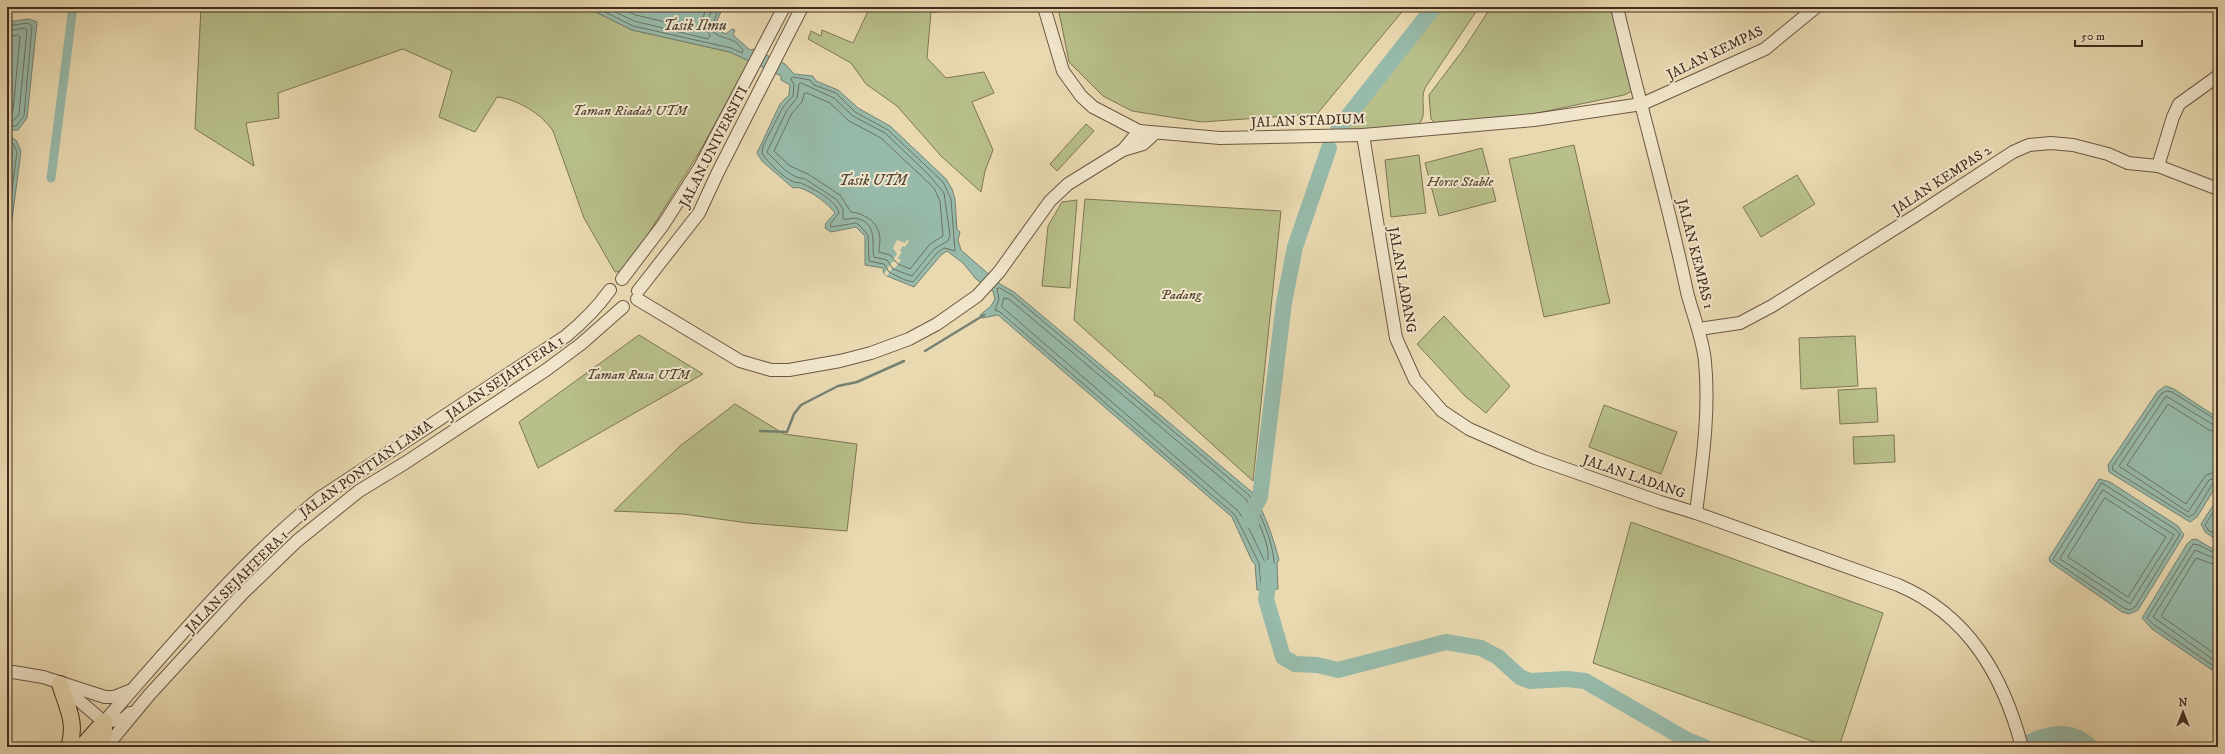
<svg xmlns="http://www.w3.org/2000/svg" width="2225" height="754" viewBox="0 0 2225 754" font-family="'IM FELL DW Pica',serif">
  <style>
    .green { fill: #b8bf8a; stroke: #7e7654 }
    .water { fill: #97baaa; stroke: #758172 }
    .pier { fill: #e9d9b1 }
    .lines { fill: none; stroke-linecap: round; stroke-linejoin: round }
    .shore { stroke: #6d7364; stroke-width: 1 }
    .stream { stroke: #758172; stroke-width: 2.5 }
    .canal { stroke: #97baaa; stroke-width: 9 }
    .river { stroke: #97baaa; stroke-width: 16 }
    .minor-casing { stroke: #6c5743; stroke-width: 14 }
    .major-casing { stroke: #432c1e; stroke-width: 18 }
    .minor { stroke: #f1e6cc; stroke-width: 12 }
    .major { stroke: #e9d9b1; stroke-width: 16 }
    .labels { text-anchor: middle; dominant-baseline: central; stroke-width: 4; stroke-linejoin: round; paint-order: stroke }
    .street-label { font-size: 14px; fill: #432c1e; stroke: #f1e6cc }
    .park-label { font-size: 14px; font-style: italic; fill: #5a4934; stroke: #f1e6cc }
    .water-label { font-size: 15px; font-style: italic; fill: #54483a; stroke: #f1e6cc }
  </style>
  <rect width="100%" height="100%" fill="#e9d9b1"/>
  <filter id="stains"><feTurbulence type="fractalNoise" baseFrequency=".005" numOctaves="4"/><feColorMatrix values="0 0 0 0 .2 0 0 0 0 .09 0 0 0 0 .02 0 0 0 .5 -.17"/></filter>
  <radialGradient id="worn" r=".72"><stop offset=".6" stop-color="#630" stop-opacity="0"/><stop offset="1" stop-color="#630" stop-opacity=".3"/></radialGradient>
  <g class="green">
    <path d="M201,7H376L380,11L381,7H586L632,30L730,52L749,61L700,151L625,271L615,272L584,218L553,131C542,114 517,99 497,97L475,132L439,117L452,71L403,49L278,93L279,118L246,123L254,166L195,129Z"/>
    <polygon points="870,7 938,7 938,12 931,12 927,58 946,78 984,72 994,93 972,102 993,150 985,171 981,192 941,156 897,106 866,84 851,63 808,39 811,31 821,36 822,30 853,43"/>
    <polygon points="1058,7 1406,7 1317,114 1202,122 1132,111 1103,96 1069,62"/>
    <path d="M1437,7H1479L1425,88C1419,102 1430,119 1415,126L1339,132Z"/>
    <polygon points="1491,7 1610,7 1620,39 1632,91 1624,95 1523,116 1435,123 1431,119 1429,95 1463,50"/>
    <polygon points="1086,124 1094,131 1057,171 1050,164"/>
    <polygon points="1574,145 1610,303 1544,317 1509,159"/>
    <polygon points="1482,148 1496,201 1439,216 1425,163"/>
    <polygon points="1419,155 1426,213 1391,217 1385,160"/>
    <polygon points="1797,175 1815,204 1761,237 1743,207"/>
    <polygon points="1085,199 1281,211 1253,481 1161,398 1154,395 1155,393 1074,320"/>
    <polygon points="1077,200 1070,288 1042,286 1048,226 1062,202"/>
    <polygon points="1444,316 1510,386 1486,413 1465,396 1417,344"/>
    <polygon points="639,335 703,374 538,468 519,422"/>
    <polygon points="1855,336 1858,386 1801,389 1799,338"/>
    <polygon points="1876,388 1878,422 1840,424 1838,390"/>
    <polygon points="735,404 784,434 857,444 847,531 748,523 683,514 614,511 680,446"/>
    <polygon points="1604,405 1677,432 1661,474 1589,447"/>
    <polygon points="1894,435 1895,462 1854,464 1853,437"/>
    <polygon points="1631,522 1883,613 1839,747 1829,747 1593,663"/>
  </g>
  <g class="water">
    <path d="M586,7H723L714,28L726,34L732,29L735,30L733,35L750,50L754,49L785,64L794,74L813,76L816,81L838,90L858,108L890,126L946,179L952,189L955,199L957,230L960,232L958,240L961,250L1000,284L1014,292L1253,493C1265,515 1273,536 1279,560L1277,563L1278,589L1257,590L1255,564L1252,561L1232,517L998,315L982,318L980,315L991,306L995,299L993,291L976,279L963,263L947,251L941,255L914,287L887,276L884,274L883,268L865,265V236L856,227L831,232L825,228L826,223L835,213C829,204 803,184 793,188L762,161L757,153L780,104L789,95L790,85L781,80V76L730,52L632,30Z"/>
    <polygon points="29,19 37,22 27,118 18,130 7,130 7,22"/>
    <polygon points="7,135 16,140 21,151 11,227 7,231"/>
    <polygon points="2166,386 2174,389 2218,418 2218,483 2197,517 2190,522 2109,472 2108,465 2158,391"/>
    <polygon points="2099,479 2110,482 2178,526 2184,535 2138,610 2129,614 2122,612 2050,562 2049,558"/>
    <polygon points="2218,498 2218,541 2205,532 2201,524"/>
    <polygon points="2196,539 2218,552 2218,674 2152,629 2142,618 2187,544 2191,540"/>
  </g>
  <polygon class="pier" points="897,240 905,243 907,240 909,241 905,247 903,246 900,251 902,252 898,258 901,260 895,268 893,267 887,276 884,274 892,262 896,262 893,260 897,254 893,248"/>
  <g class="lines">
    <g class="shore">
      <path d="M595,7L633,26L731,48L742,53L743,50C733,35 722,41 711,30L719,7"/>
      <polyline points="605,7 634,21 708,39 710,36 706,25 713,7"/>
      <polyline points="617,7 636,15 698,30 707,7"/>
      <polyline points="7,26 28,23 32,26 24,116 16,126 7,126"/>
      <polyline points="7,31 25,28 27,30 19,114 13,121 7,121"/>
      <polyline points="7,37 18,35 20,37 13,111 7,115"/>
      <path d="M793,77L810,80L814,85L836,93L855,112L888,130L943,182L951,199L955,251L944,248L937,253L913,282L905,280L889,272L884,264L869,261L868,235L859,225L856,223L831,227L830,224L839,213C837,201 814,189 803,184C800,182 796,183 794,182C785,179 766,161 762,153L763,146L783,107L793,96L794,85L791,79Z"/>
      <path d="M801,83L834,98L853,116L885,133L928,174L944,193L950,235L948,241L934,249L912,276L893,269L887,260L874,257C871,244 878,225 859,219C854,217 848,220 843,219V209L836,199L805,179L796,177L786,171L767,152L787,110L797,98L799,84Z"/>
      <path d="M807,93L830,103L849,121L881,138L934,188L940,201L943,236L930,244L910,269L898,264L890,255L879,252C879,246 881,239 879,233C876,220 862,213 851,212L840,195L808,174L790,166L774,151L792,113L802,102L804,94Z"/>
      <polyline points="7,140 13,143 17,152 7,226"/>
      <polyline points="7,146 12,153 7,189"/>
      <path d="M1000,288L1012,295L1250,496C1265,522 1279,555 1273,585H1261L1259,563L1235,515L1000,312L995,310L999,299L997,289Z"/>
      <path d="M1004,298L1009,299L1246,499C1254,512 1273,548 1267,562H1265C1257,546 1249,526 1238,511L1002,307Z"/>
      <polyline points="2218,421 2172,392 2166,391 2161,394 2112,467 2113,470 2189,517 2194,514 2213,483 2218,482"/>
      <polyline points="2218,426 2212,424 2166,396 2119,466 2188,512 2209,480 2218,477"/>
      <polyline points="2218,432 2209,430 2168,404 2127,465 2186,504 2206,475 2218,471"/>
      <polygon points="2102,483 2175,529 2180,534 2135,607 2130,610 2124,608 2053,560"/>
      <polygon points="2103,490 2174,535 2130,604 2060,559"/>
      <polygon points="2105,498 2166,537 2128,597 2068,557"/>
      <polyline points="2218,505 2205,525 2208,530 2218,536"/>
      <polyline points="2218,555 2199,545 2193,544 2147,618 2154,625 2218,669"/>
      <polyline points="2218,560 2195,550 2153,617 2218,663"/>
      <polyline points="2218,566 2196,558 2161,616 2218,656"/>
    </g>
    <g class="stream">
      <polyline points="925,351 984,315"/>
      <polyline points="760,431 787,432 794,414 801,405 838,386 857,382 904,361"/>
    </g>
    <polyline class="canal" points="51,178 73,7"/>
    <g class="river">
      <polyline points="1338,129 1434,7"/>
      <polyline points="1252,521 1250,516 1260,497 1284,303 1295,247 1329,148"/>
      <polyline points="1268,568 1269,580 1266,599 1283,657 1295,664 1317,665 1338,670 1446,642 1481,648 1498,657 1520,677 1530,681 1567,679 1585,681 1687,740 1705,747"/>
      <path d="M2019,747C2045,735 2067,725 2091,747"/>
    </g>
    <g class="minor-casing">
      <g id="minor">
        <polyline points="1044,7 1063,71 1081,96 1093,107 1139,131 1220,138 1363,135 1534,120 1642,104 1765,49 1816,7"/>
        <path d="M1617,7C1639,102 1667,196 1687,292C1693,316 1703,338 1705,362C1710,412 1702,464 1696,513"/>
        <path d="M1363,135L1396,338L1415,380L1442,411L1469,429L1535,458L1660,502L1696,513L1898,585C1969,615 2003,676 2022,747"/>
        <polyline points="1123,150 1143,144 1155,133"/>
        <polyline points="2158,166 2173,117 2179,104 2218,76"/>
        <polyline points="622,279 663,225 700,167 784,7"/>
        <polyline points="638,291 699,213 718,172 802,7"/>
        <polyline points="637,299 740,361 771,370 789,370 840,361 871,353 909,339 937,324 977,296 999,272 1050,201 1068,184 1123,150 1139,131"/>
        <polyline points="1699,329 1740,323 1772,306 1918,214 2013,152 2029,145 2051,143 2073,145 2108,154 2128,163 2158,166 2218,189"/>
        <polyline points="7,671 43,677 105,697 114,697 129,691"/>
        <polyline points="61,685 104,722 124,719 130,713"/>
        <path d="M104,722C173,644 239,563 321,497L566,336C583,322 597,308 610,290"/>
        <polyline points="106,747 150,694 242,594 297,541 359,491 405,463 546,370 581,344 623,307"/>
      </g>
    </g>
    <g class="major-casing">
      <g id="major">
        <path d="M60,684C67,707 77,723 69,747"/>
        <polyline points="82,747 104,722"/>
        <polyline points="100,747 104,734 104,722"/>
      </g>
    </g>
    <use href="#minor" class="minor"/>
    <use href="#major" class="major"/>
  </g>
  <g class="labels">
    <g class="street-label">
      <text transform="translate(1715 53) rotate(-26)">JALAN KEMPAS</text>
      <text transform="translate(1308 121) rotate(-2)">JALAN STADIUM</text>
      <text transform="translate(714 147) rotate(-63)">JALAN UNIVERSITI</text>
      <text transform="translate(1942 180) rotate(-33)">JALAN KEMPAS 2</text>
      <text transform="translate(1695 254) rotate(76)">JALAN KEMPAS 1</text>
      <text transform="translate(1402 280) rotate(80)">JALAN LADANG</text>
      <text transform="translate(505 378) rotate(-34)">JALAN SEJAHTERA 1</text>
      <text transform="translate(366 469) rotate(-35)">JALAN PONTIAN LAMA</text>
      <text transform="translate(1634 477) rotate(19)">JALAN LADANG</text>
      <text transform="translate(237 582) rotate(-45)">JALAN SEJAHTERA 1</text>
    </g>
    <g class="park-label">
      <text x="630" y="111">Taman Riadah UTM</text>
      <text x="1460" y="182">Horse Stable</text>
      <text x="1181" y="295">Padang</text>
      <text x="638" y="375">Taman Rusa UTM</text>
    </g>
    <g class="water-label">
      <text x="695" y="25">Tasik Ilmu</text>
      <text x="873" y="180">Tasik UTM</text>
    </g>
  </g>
  <rect width="2225" height="754" fill="none" stroke="#e9d9b1" stroke-width="24"/>
  <rect x="8" y="8" width="2209" height="738" fill="none" stroke="#432c1e" stroke-width="2"/>
  <rect x="12" y="12" width="2201" height="730" fill="none" stroke="#432c1e"/>
  <g transform="translate(2183 712)" stroke="#f1e6cc" stroke-width="3" paint-order="stroke">
  <path d="M0-3L7 15L0 10L-7 15Z" fill="#432c1e"/>
  <text y="-6" font-size="11" font-weight="bold" text-anchor="middle" fill="#432c1e">N</text>
  </g>
  <path d="M2075 40v6h67v-6" fill="none" stroke="#432c1e" stroke-width="2"/>
  <text x="2081" y="40" font-size="12" fill="#432c1e" stroke="#f1e6cc" stroke-width="3" paint-order="stroke">50 m</text>
  <rect width="100%" height="100%" filter="url(#stains)"/>
  <rect width="100%" height="100%" fill="url(#worn)"/>
</svg>
